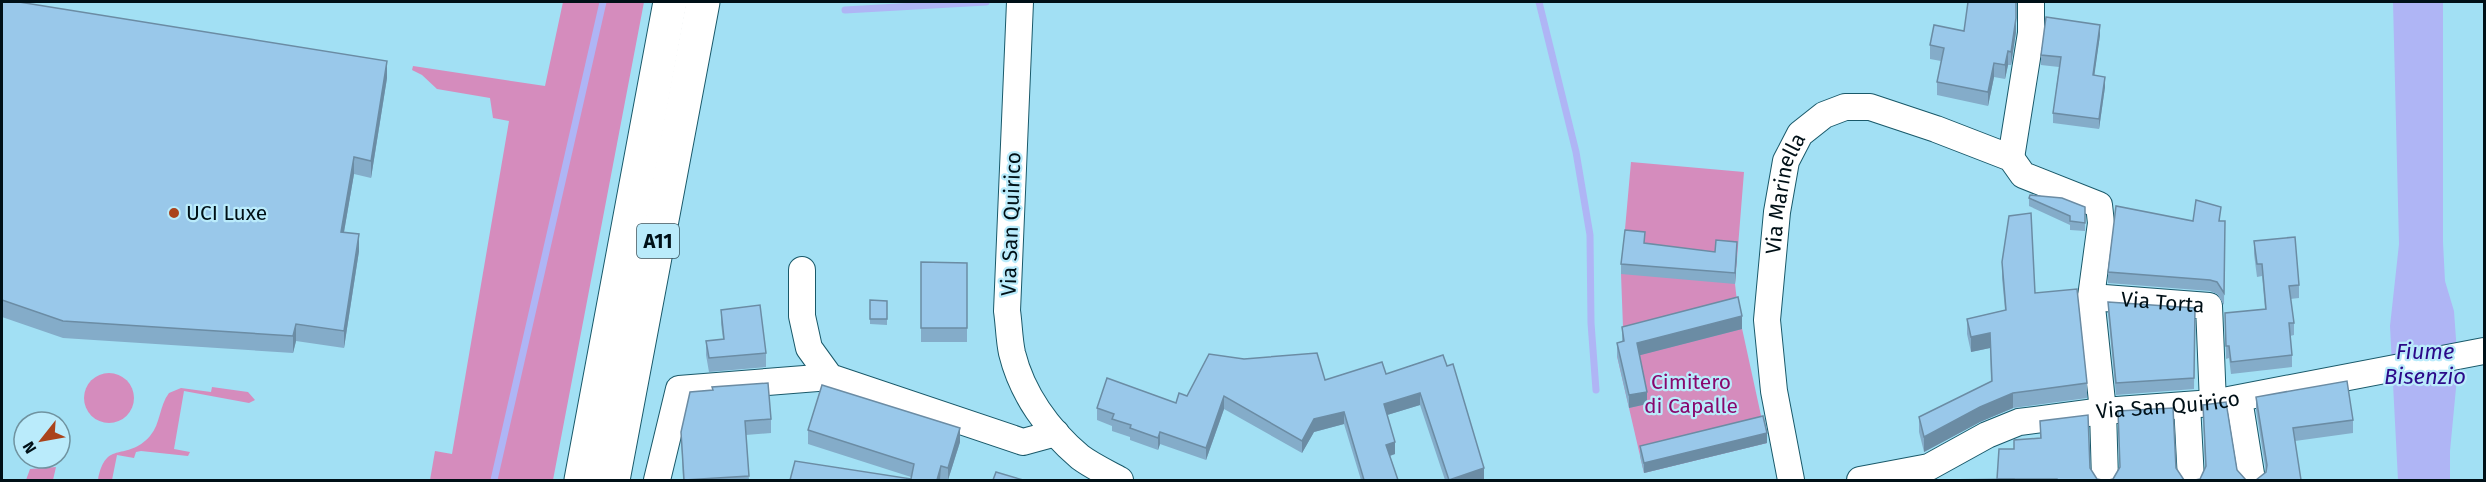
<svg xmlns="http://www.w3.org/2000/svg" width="2486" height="482" viewBox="0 0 2486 482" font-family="'Fira Sans',sans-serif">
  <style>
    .green { fill: #d58cbd }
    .water { fill: #afb5f5 }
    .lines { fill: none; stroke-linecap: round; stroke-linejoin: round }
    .stream { stroke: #afb5f5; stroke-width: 7 }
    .street-casing { stroke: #19596a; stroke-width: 28 }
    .highway-casing { stroke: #19596a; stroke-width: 35 }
    .street { stroke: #fff; stroke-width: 26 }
    .highway { stroke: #fff; stroke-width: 33 }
    .wall { fill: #84acc9 }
    .shaded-wall { fill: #6b8ca4 }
    .building { fill: #99c8ea; stroke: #6b8ca4; stroke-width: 1.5 }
    .poi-dot { fill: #aa431b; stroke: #baebfb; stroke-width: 2 }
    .labels { text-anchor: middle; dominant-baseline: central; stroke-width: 4.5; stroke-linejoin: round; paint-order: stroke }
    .shield { fill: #baebfb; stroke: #38525b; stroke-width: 1.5 }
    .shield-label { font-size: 20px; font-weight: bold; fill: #001017 }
    .street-label { font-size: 21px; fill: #001017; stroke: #baebfb }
    .poi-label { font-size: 21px; fill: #001017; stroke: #baebfb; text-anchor: start }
    .park-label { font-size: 21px; fill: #88076d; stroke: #baebfb }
    .water-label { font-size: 22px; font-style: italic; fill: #2b0a89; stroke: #baebfb }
  </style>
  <rect width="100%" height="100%" fill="#a2e0f4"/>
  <g class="green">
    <polygon points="563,2 644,2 553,480 430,480 435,451 452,454 509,121 493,118 490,98 437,89 422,75 412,70 413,66 545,86"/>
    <polygon points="1631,162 1744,172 1735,284 1738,310 1767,443 1644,473 1617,356 1624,354 1621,274"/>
    <circle cx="109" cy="398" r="25"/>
    <path d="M212,387L248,392L255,400L249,403L184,391L174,449L190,452L188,456L141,451L136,452L134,458L117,455L112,480H98C106,438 126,463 150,436C161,423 159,406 169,393L181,388L211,392Z"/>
    <polygon points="56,467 53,480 26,480 30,469"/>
  </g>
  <polygon class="water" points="2393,2 2443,2 2443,242 2445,281 2454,311 2458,367 2450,451 2450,480 2398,480 2390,326 2399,244"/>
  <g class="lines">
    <g class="stream">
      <polyline points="1539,2 1576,152 1590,235 1591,323 1596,390"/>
      <polyline points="845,10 986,2"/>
      <polyline points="494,480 603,2"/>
    </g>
    <g class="street-casing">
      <g id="street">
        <path d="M1020,2L1007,311C1009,324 1009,339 1012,353C1022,394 1048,430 1080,457C1092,466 1107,473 1120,480"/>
        <polyline points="2011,158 2031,33 2031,2"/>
        <polyline points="802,270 802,316 809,348 830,377 1023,442 1056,433"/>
        <path id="s1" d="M2091,297L2209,306L2213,403"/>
        <polyline points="2239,399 2252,480"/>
        <polyline points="2187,405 2191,480"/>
        <polyline points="657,480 679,389 830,377"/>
        <path id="s2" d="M1791,480L1774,391L1767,320L1777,212L1786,161L1800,134L1824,115L1845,107H1870L1936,129L2011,158L2023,175L2099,205L2101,223L2091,297L2103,411L2105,480"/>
        <path id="s3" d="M1860,480L1929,467L1987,435L2019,422L2103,411L2213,403L2484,351"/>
      </g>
    </g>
    <g class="highway-casing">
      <g id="highway">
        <polyline points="581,480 670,2"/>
        <polyline points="613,480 703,2"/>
      </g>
    </g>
    <use href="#street" class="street"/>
    <use href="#highway" class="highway"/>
  </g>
  <g class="wall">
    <polygon points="2,2 387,78 371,178 354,174 344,232 359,251 344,348 296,341 293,353 63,338 2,317"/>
    <polygon points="1964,31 2016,32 2011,65 2008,65 2005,79 1994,77 1988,106 1937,95 1937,82 1941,61 1930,59 1930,45"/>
    <polygon points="2100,35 2094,75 2105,87 2099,129 2053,123 2053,113 2059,67 2041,65 2041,55"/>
    <polygon points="2029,198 2085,207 2085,231 2070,230 2070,225 2029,206"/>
    <polygon points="2193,221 2225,221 2224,305 2217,294 2210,291 2108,283 2108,272"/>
    <polygon points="2254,241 2299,285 2299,298 2290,299 2294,323 2294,335 2290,336 2292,355 2292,367 2231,374 2229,358 2226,359 2225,313 2265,309 2262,276 2257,277 2254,254"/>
    <polygon points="1645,244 1715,252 1737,252 1735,284 1621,274 1621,264"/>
    <polygon points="921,262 967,263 967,342 921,342"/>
    <polygon points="2002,262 2035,293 2087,383 2087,398 2013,408 1980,422 1924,452 1919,432 1919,417 1991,382 1990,348 1971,352 1967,334 1967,319 2005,310 2002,278"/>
    <polygon points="870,300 887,301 887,325 870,324"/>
    <polygon points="2108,302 2195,308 2194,389 2116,395 2108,313"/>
    <polygon points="721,310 766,353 766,367 709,372 706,355 706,341 723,339 721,324"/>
    <polygon points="1622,327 1742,329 1640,355 1647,404 1629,408 1617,356 1617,343 1622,342"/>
    <polygon points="1443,355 1484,480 1445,480 1420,405 1387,415 1395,454 1390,456 1398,480 1361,480 1344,424 1314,432 1302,453 1224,409 1206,460 1160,444 1158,450 1130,440 1130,437 1112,431 1112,426 1097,420 1097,408 1176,403 1187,396 1325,380 1386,374"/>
    <polygon points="690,392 771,419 771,433 746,435 749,480 683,480 681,432"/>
    <polygon points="2256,397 2353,420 2353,433 2295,441 2266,472 2256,410"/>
    <polygon points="2203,405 2237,470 2246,480 2200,479 2205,468"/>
    <polygon points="2040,421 2090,468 2097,479 2102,480 1940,480 1997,480 2014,449 2040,438"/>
    <polygon points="808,430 960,442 948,480 790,480 911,479 911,477 808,444"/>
    <polygon points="1767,443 1644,473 1640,456 1640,446"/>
  </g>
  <g class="shaded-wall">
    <polygon points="2016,18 2016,32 2011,65 2011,52"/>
    <polygon points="2100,25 2100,35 2093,85 2093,75"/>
    <polygon points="2008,51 2008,65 2005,79 2005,65"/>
    <polygon points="387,61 387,78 371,178 371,161"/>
    <polygon points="1994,63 1994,77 1988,106 1988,92"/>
    <polygon points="2105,77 2105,87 2099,129 2099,119"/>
    <polygon points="354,157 354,174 341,249 341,232"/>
    <polygon points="359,234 359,251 344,348 344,331"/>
    <polygon points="1737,242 1737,252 1735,284 1735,273"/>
    <polygon points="1742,316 1742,329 1637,356 1637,343"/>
    <polygon points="296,324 296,341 293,353 293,336"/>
    <polygon points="1990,333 1990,348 1971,352 1971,337"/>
    <polygon points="1647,392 1647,404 1629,408 1629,395"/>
    <polygon points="1420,393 1420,405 1384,416 1384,404"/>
    <polygon points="2013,393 2013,408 1980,422 1924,452 1924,437 1980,407"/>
    <polygon points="1224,396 1224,409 1206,460 1206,448"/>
    <polygon points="1344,412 1344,424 1314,432 1302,453 1302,441 1314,419"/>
    <polygon points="960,428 960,442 948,480 948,468"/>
    <polygon points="1160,432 1160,444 1158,450 1158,438"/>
    <polygon points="1767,433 1767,443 1644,473 1644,463"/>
    <polygon points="1395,442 1395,454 1386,457 1386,445"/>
    <polygon points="941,466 940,480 937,480"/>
    <polygon points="1484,468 1484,480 1449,480"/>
  </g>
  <g class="building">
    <polygon points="2,2 19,2 387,61 371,161 354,157 341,232 359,234 344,331 296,324 293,336 63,321 2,300"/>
    <polygon points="1968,2 2016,2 2016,18 2011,52 2008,51 2005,65 1994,63 1988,92 1937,82 1944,48 1930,45 1934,25 1964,31"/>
    <polygon points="2046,17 2100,25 2093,75 2105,77 2099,119 2053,113 2061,57 2041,55"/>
    <polygon points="2030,195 2062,198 2085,207 2085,223 2070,221 2070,216 2029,198"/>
    <polygon points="2196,200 2221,207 2219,221 2225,221 2224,293 2217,282 2210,280 2108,272 2116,206 2193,221"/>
    <polygon points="2031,213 2035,293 2077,289 2087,383 2013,393 1980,407 1924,437 1919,417 1992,381 1990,333 1971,337 1967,319 2006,310 2002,262 2009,216"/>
    <polygon points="1625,230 1645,232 1644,243 1715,252 1716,240 1737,242 1735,273 1621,264"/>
    <polygon points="2295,237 2299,285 2289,286 2294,323 2289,323 2292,355 2231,362 2229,346 2226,346 2225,313 2266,309 2262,264 2257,264 2254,241"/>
    <polygon points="921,262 967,263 967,328 921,328"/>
    <polygon points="1738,297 1742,316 1637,343 1647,392 1629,395 1617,343 1624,341 1622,327"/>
    <polygon points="870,300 887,301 887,319 870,319"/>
    <polygon points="2108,302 2195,308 2194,378 2116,383"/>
    <polygon points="760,305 766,353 709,358 706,341 724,339 721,310"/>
    <polygon points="1317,353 1325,380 1382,362 1386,374 1443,355 1447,366 1453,364 1484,468 1449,480 1420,393 1384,404 1395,442 1386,445 1398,480 1364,480 1344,412 1314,419 1302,441 1224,396 1206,448 1160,432 1158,438 1130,428 1131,425 1112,419 1114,414 1097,408 1107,378 1176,403 1179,393 1187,396 1209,354 1244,359"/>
    <polygon points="2347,381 2353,420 2293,428 2301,480 2256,480 2266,472 2267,465 2256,397"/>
    <polygon points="768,383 771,419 745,421 749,476 684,480 681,432 690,392 713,390 712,387"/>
    <polygon points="822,385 960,428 948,468 941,466 937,480 790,480 795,461 911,479 914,464 808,430"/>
    <polygon points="2226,402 2237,470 2246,480 2248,480 2195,480 2200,479 2206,466 2203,405"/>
    <polygon points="2173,408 2176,468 2184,480 2188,480 2109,480 2113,479 2120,467 2118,411"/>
    <polygon points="2088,415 2090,468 2097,479 2102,480 2057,480 2057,479 1997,479 1999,449 2014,449 2014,440 2041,438 2040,421"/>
    <polygon points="1763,416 1767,433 1644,463 1640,446"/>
    <polygon points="996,472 1023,480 993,480"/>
    <polygon points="2014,479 2014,480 1940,480"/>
  </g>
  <circle class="poi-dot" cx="174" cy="213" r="6"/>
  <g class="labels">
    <rect class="shield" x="637" y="224" width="42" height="34" rx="4.5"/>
    <g class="shield-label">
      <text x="658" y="241">A11</text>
    </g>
    <g class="street-label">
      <text stroke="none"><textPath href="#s2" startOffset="290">Via Marinella</textPath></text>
      <text transform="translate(1011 224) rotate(-88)">Via San Quirico</text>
      <text stroke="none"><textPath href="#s1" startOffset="72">Via Torta</textPath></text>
      <text stroke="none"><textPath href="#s3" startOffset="321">Via San Quirico</textPath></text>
    </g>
    <g class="poi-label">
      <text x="186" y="213">UCI Luxe</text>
    </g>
    <g class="park-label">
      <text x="1691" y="382">Cimitero<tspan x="1691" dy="24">di Capalle</tspan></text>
    </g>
    <g class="water-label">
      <text x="2425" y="351">Fiume<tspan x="2425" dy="25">Bisenzio</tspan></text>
    </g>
  </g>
  <rect width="2486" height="482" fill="none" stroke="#001017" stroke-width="6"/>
  <g transform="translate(42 440) rotate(239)"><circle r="28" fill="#baebfb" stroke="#7093a0" stroke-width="1.5"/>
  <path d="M0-4.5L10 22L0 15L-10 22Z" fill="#aa431b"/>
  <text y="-9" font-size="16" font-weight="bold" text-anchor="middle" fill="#001017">N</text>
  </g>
</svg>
